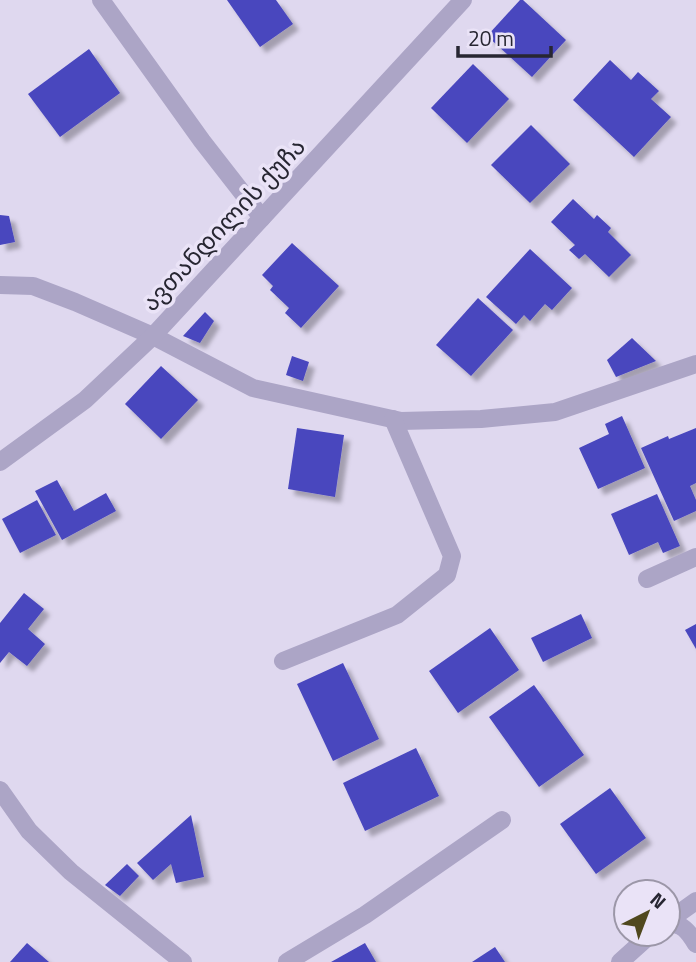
<svg xmlns="http://www.w3.org/2000/svg" width="696" height="962" viewBox="0 0 696 962" font-family="'Titillium Web','Noto Sans Georgian',sans-serif">
  <style>
    .building { fill: #4846be; filter: url(#shadow) }
    .lines { fill: none; stroke-linecap: round; stroke-linejoin: round }
    .minor { stroke: #aca5c6; stroke-width: 18 }
    .labels { text-anchor: middle; dominant-baseline: central; stroke-width: 7; stroke-linejoin: round; paint-order: stroke }
    .street-label { font-size: 24px; fill: #272632; stroke: #eae3f7 }
  </style>
  <defs>
    <filter id="shadow"><feDropShadow dx="6" dy="6" stdDeviation="2" flood-color="#0004"/></filter>
  </defs>
  <rect width="100%" height="100%" fill="#dfd8ef"/>
  <g class="building">
    <polygon points="227,0 276,0 293,24 260,47"/>
    <polygon points="520,0 523,0 566,40 532,77 487,36"/>
    <polygon points="89,49 120,93 60,137 28,94"/>
    <polygon points="610,60 631,80 638,72 659,91 651,99 671,117 634,157 573,100"/>
    <polygon points="473,64 509,99 467,143 431,108"/>
    <polygon points="531,125 570,164 530,203 491,165"/>
    <polygon points="573,199 594,219 597,215 611,228 608,232 631,255 609,277 585,254 579,259 569,250 575,245 551,222"/>
    <polygon points="0,215 9,216 15,242 0,245"/>
    <polygon points="292,243 339,286 301,328 285,313 289,308 270,290 273,286 262,275"/>
    <polygon points="530,249 572,288 552,310 545,304 530,321 524,315 516,324 486,297"/>
    <polygon points="478,298 513,330 471,376 436,345"/>
    <polygon points="205,312 214,321 200,343 183,336"/>
    <polygon points="632,338 656,361 616,377 607,360"/>
    <polygon points="292,356 309,362 303,381 286,375"/>
    <polygon points="161,366 198,400 161,439 125,404"/>
    <polygon points="622,416 645,468 598,489 579,448 609,434 605,424"/>
    <polygon points="297,428 344,435 335,497 288,489"/>
    <polygon points="696,428 696,483 690,486 696,500 696,511 674,521 641,448 668,436 669,439"/>
    <polygon points="57,480 74,511 106,493 116,511 62,540 35,491"/>
    <polygon points="657,494 680,546 663,553 658,542 629,555 611,514"/>
    <polygon points="37,500 56,535 20,553 2,519"/>
    <polygon points="24,593 44,609 28,629 45,644 27,666 9,652 0,663 0,623"/>
    <polygon points="581,614 592,638 543,662 531,638"/>
    <polygon points="696,624 696,649 685,630"/>
    <polygon points="490,628 519,670 458,713 429,671"/>
    <polygon points="343,663 379,739 333,761 297,684"/>
    <polygon points="534,685 584,755 539,787 489,717"/>
    <polygon points="416,748 439,796 365,831 343,783"/>
    <polygon points="610,788 646,838 596,874 560,824"/>
    <polygon points="191,815 204,877 176,883 171,864 153,880 137,863"/>
    <polygon points="127,864 139,876 120,896 105,885"/>
    <polygon points="27,943 49,962 10,962"/>
    <polygon points="365,943 376,962 331,962"/>
    <polygon points="495,947 505,962 472,962"/>
  </g>
  <g class="lines">
    <g class="minor">
      <polyline points="101,0 202,141 262,218"/>
      <polyline points="0,285 33,286 75,302 153,336 253,388 401,421 481,419 555,412 696,364"/>
      <polyline points="0,462 85,400 153,336 463,0"/>
      <polyline points="647,579 696,557"/>
      <polyline points="283,661 397,615 447,575 452,556 393,419"/>
      <polyline points="0,790 29,831 71,872 183,962"/>
      <polyline points="668,921 696,901"/>
      <path d="M668,923C683,924 688,931 696,944"/>
      <polyline points="287,962 365,915 502,820"/>
      <polyline points="620,962 651,934"/>
    </g>
  </g>
  <g class="labels">
    <g class="street-label">
      <text transform="translate(223 224) rotate(-47)">ავთანდილის ქუჩა</text>
    </g>
  </g>
  <g transform="translate(647 913) rotate(42)"><circle r="33" fill="#eae3f7" stroke="#9c97a8" stroke-width="2"/>
  <path d="M0-5L12 26L0 18L-12 26Z" fill="#50481e"/>
  <text y="-10" font-size="19" font-weight="bold" text-anchor="middle" fill="#272632">N</text>
  </g>
  <path d="M458 46v10h93v-10" fill="none" stroke="#272632" stroke-width="3.5"/>
  <text x="468" y="46" font-size="21" fill="#272632" stroke="#eae3f7" stroke-width="5" paint-order="stroke">20 m</text>
</svg>
